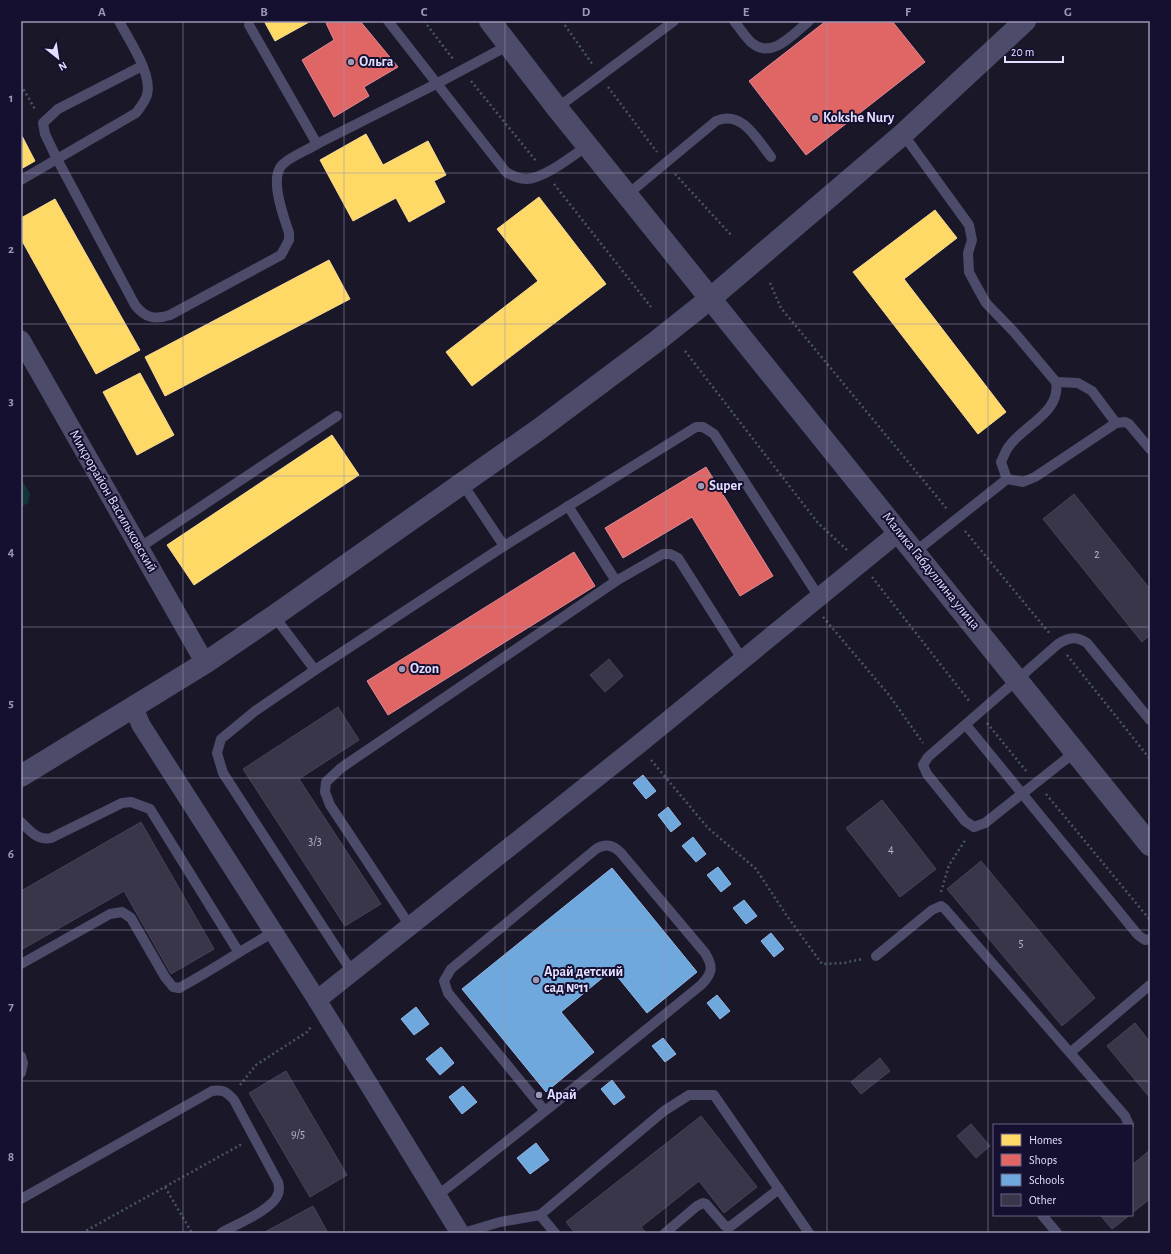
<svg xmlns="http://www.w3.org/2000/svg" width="1171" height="1254" viewBox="0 0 1171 1254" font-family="'Alegreya Sans',sans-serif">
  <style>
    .green { fill: #133537 }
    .homes { fill: #ffd966; stroke: #f6da94 }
    .shops { fill: #e06666; stroke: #e18a94 }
    .schools { fill: #6fa8dc; stroke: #92b8e6 }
    .building { fill: #393649; stroke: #47425b }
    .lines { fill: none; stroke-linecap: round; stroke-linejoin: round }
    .path { stroke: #465668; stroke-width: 2.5; stroke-dasharray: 2 3; stroke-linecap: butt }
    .service { stroke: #4c4b69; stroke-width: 10 }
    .minor { stroke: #4c4b69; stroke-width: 19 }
    .tertiary { stroke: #4c4b69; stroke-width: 22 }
    .grid { fill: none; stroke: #9c98b4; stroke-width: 1; stroke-opacity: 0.55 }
    .poi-dot { fill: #9c98b4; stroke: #150f30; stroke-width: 1.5 }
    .labels { text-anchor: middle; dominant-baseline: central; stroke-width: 4; stroke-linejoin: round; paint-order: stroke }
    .number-label { font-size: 12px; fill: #b8b4d2 }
    .poi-label { font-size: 14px; font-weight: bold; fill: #e2deff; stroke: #150f30; text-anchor: start }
    .street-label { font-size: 14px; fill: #e2deff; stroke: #150f30 }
    .neatline { fill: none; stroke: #9c98b4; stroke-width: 1.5 }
    .grid-label { font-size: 13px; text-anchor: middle; font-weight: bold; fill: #9c98b4 }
  </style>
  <rect width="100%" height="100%" fill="#1a1728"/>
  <polygon class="green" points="21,478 30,494 28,503 21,507"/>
  <g class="homes">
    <polygon points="264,21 311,21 275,41"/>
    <polygon points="21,134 35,161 21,169"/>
    <polygon points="366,134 383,165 428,141 446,175 434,181 445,202 409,222 396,198 353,221 320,160"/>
    <polygon points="539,197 606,284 472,386 446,352 538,281 497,229"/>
    <polygon points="55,199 140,350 96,374 21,239 21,218"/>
    <polygon points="935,210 957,238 904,279 1006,412 978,434 853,272"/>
    <polygon points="329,260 350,299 165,396 145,357"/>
    <polygon points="140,373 174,435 137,455 103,392"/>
    <polygon points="332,435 359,475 194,585 167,545"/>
  </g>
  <g class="shops">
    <polygon points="330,21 360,21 398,67 364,87 369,96 334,117 302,60 334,40 326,23"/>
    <polygon points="826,21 892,21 925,62 806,155 749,81"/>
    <polygon points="706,467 773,576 740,596 692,517 623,558 605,528"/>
    <polygon points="574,552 595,586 388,715 367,681"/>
  </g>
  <g class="schools">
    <polygon points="643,775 656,791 646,799 633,783"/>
    <polygon points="668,807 681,824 671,832 658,815"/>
    <polygon points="693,837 706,854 696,862 682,846"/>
    <polygon points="718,867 731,884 721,892 707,875"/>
    <polygon points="612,868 697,972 647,1013 612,970 561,1012 594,1052 546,1092 462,989"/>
    <polygon points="744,900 757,916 746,924 733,908"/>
    <polygon points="771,933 784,949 774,957 761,941"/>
    <polygon points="717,995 730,1011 720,1019 707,1003"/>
    <polygon points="416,1007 429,1024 414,1035 401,1019"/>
    <polygon points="663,1038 676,1054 665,1062 652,1046"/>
    <polygon points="441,1047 454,1063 440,1075 426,1059"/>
    <polygon points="612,1080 625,1097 614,1105 601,1089"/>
    <polygon points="463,1086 477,1102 462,1114 449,1097"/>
    <polygon points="536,1143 549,1160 530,1174 517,1158"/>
  </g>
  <g class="building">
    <polygon points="1074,494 1150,589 1150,635 1142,642 1043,519"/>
    <polygon points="609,659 623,676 605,692 590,675"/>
    <polygon points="338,707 359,740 299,779 381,904 345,926 243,769"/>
    <polygon points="882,800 936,869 900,897 846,828"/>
    <polygon points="141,822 214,949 171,974 124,891 21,950 21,891"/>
    <polygon points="981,861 1095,998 1062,1026 947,889"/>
    <polygon points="1135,1023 1150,1042 1150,1098 1107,1046"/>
    <polygon points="880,1058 890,1071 861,1094 851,1082"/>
    <polygon points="286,1071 347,1175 310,1197 249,1093"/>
    <polygon points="701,1116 757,1187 724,1213 699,1181 641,1227 646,1233 575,1233 566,1222"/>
    <polygon points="971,1124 990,1146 976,1158 957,1136"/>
    <polygon points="1150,1150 1150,1199 1132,1213 1132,1165"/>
    <polygon points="313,1206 328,1233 263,1233"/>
    <polygon points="1100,1215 1130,1215 1112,1229"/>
  </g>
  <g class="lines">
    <g class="path">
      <polyline points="424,21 453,59"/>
      <polyline points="562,21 593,65"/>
      <polyline points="471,81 536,161"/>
      <polyline points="21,85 36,111"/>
      <polyline points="608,87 657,152"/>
      <polyline points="675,174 731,235"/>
      <polyline points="554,184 651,307"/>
      <polyline points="770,283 781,308 947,509"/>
      <polyline points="685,351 818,523 847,550"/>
      <polyline points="965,531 1050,634"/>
      <polyline points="872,577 970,702"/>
      <polyline points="823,617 889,695 923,743"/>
      <polyline points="1067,655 1150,759"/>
      <polyline points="987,723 1027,772"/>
      <polyline points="651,760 708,828 756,869 787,916 822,964 844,963 862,959"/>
      <polyline points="1046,794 1150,920"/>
      <polyline points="941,892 949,865 966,839"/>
      <polyline points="240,1085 256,1065 307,1032 311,1027"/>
      <polyline points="165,1187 192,1233"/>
      <polyline points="82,1233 242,1144"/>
    </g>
    <g class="service">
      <path d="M388,21L506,172C512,176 519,179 527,179C545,178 572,156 587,146"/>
      <path d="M734,21C740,28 745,37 752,43C772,60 794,33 809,21"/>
      <polyline points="249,25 317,144 436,84 509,45"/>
      <path d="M142,66L58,109L43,123L45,134L57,159L135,305C145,318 155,320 170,315L281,255L289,240V233C284,217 269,179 282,165C291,156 306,151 317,144"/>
      <polyline points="557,108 674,21"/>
      <path d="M903,134L969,225L972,240L968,253L969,272L977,287L986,303L1014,332L1056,382C1061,412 1025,425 1010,445C1006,449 1004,456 1001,462L1007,479"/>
      <path d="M21,180L136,113C140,107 145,102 147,95C153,74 128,39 119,21"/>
      <path d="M627,195L716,121C742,110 756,138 771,157"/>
      <polyline points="1056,382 1078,383 1092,391 1116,423"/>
      <polyline points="462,483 504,546"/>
      <polyline points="568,506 616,581 663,554 670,554 678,558 742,659"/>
      <polyline points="139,548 337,416"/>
      <polyline points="915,552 1007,479 1023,482 1035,477 1116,423 1125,422 1129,424 1150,449"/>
      <polyline points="274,616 315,670 504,546 696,427 703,427 714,434 819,597"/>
      <polyline points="315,670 255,711 221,739 217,753 223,773 352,972"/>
      <polyline points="966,725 1138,935 1145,940 1150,939"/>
      <path d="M1075,752L985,823L974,827L965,821L927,774L923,765L928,757L1058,644C1069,637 1077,636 1087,643L1150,720"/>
      <path d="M21,822C30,831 38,841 51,838L122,803L131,802L150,809L238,951"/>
      <polyline points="410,926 330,805 325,792 326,782 341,768 616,581"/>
      <polyline points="876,956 932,910 941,906 945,909 1125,1116 1129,1125"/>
      <path d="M21,964L110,914L122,912L131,918L165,977L173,987L179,988C211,971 241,950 274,932"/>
      <polyline points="1071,1052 1150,985"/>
      <polyline points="21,1056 23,1063 21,1073"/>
      <path d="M438,1195C527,1127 614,1056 701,985C712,974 714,967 705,953L621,853C613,845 606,843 596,849L451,969L444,981L448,993L545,1111"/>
      <path d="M21,1199L212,1091C223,1089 227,1092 234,1100L278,1182C279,1186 280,1190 278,1194C274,1209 235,1225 221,1233"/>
      <polyline points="540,1215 555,1233"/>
      <polyline points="1042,1215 1057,1233"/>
      <polyline points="463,1233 500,1222 540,1215 664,1111 689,1095 714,1095 809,1233"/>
      <polyline points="665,1233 697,1206 703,1203 706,1204 725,1226 731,1226 779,1189"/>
    </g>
    <g class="minor">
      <polyline points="21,340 205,663"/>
      <polyline points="133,706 141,725 317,1000 460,1233"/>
      <polyline points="317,1000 638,745 899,532"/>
    </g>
    <g class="tertiary">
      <polyline points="490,21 557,108 1150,845"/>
      <polyline points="21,776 205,663 274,616 538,430 653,344 711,298 903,134 1025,21"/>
    </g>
  </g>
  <path class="grid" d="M183,21V1233M344,21V1233M505,21V1233M666,21V1233M827,21V1233M988,21V1233M21,173H1150M21,324H1150M21,476H1150M21,627H1150M21,778H1150M21,930H1150M21,1081H1150"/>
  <g class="poi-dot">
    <circle cx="351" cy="62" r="4"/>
    <circle cx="815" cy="118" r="4"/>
    <circle cx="701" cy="486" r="4"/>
    <circle cx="402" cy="669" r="4"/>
    <circle cx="536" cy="980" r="4"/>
    <circle cx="539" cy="1095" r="4"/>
  </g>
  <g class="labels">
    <g class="number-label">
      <text x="1097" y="554">2</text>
      <text x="315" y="841">3/3</text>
      <text x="891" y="849">4</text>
      <text x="1021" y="943">5</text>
      <text x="298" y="1134">9/5</text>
    </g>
    <g class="poi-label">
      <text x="359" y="62">Ольга</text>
      <text x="823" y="118">Kokshe Nury</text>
      <text x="709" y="486">Super</text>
      <text x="410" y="669">Ozon</text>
      <text x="544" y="972">Арай детский<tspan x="544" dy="16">сад №11</tspan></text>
      <text x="547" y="1095">Арай</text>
    </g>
    <g class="street-label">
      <text transform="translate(113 501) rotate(60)">Микрорайон Васильковский</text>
      <text transform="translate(931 571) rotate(51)">Малика Габдуллина улица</text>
    </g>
  </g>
  <rect width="1171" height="1254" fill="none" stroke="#150f30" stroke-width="44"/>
  <rect x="993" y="1124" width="140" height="92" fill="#150f30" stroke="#676283"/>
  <rect x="1001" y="1134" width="20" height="12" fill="#ffd966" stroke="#676283"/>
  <text x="1029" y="1144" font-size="12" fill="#e2deff">Homes</text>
  <rect x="1001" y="1154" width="20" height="12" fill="#e06666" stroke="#676283"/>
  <text x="1029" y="1164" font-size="12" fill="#e2deff">Shops</text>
  <rect x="1001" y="1174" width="20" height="12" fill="#6fa8dc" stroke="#676283"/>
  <text x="1029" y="1184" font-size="12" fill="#e2deff">Schools</text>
  <rect x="1001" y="1194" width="20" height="12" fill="#393649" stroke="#676283"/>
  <text x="1029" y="1204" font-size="12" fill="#e2deff">Other</text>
  <g transform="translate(58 58) rotate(150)" stroke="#150f30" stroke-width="3" paint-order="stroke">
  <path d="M0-3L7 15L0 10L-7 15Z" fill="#e2deff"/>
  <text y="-6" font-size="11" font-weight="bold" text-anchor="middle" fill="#e2deff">N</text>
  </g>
  <path d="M1005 56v6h58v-6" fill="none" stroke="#e2deff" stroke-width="2"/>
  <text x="1011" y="56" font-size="12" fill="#e2deff" stroke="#150f30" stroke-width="3" paint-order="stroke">20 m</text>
  <rect x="22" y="22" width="1127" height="1210" class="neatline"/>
  <g class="grid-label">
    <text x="102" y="16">A</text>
    <text x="264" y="16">B</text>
    <text x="424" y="16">C</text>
    <text x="586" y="16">D</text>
    <text x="746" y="16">E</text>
    <text x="908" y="16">F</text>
    <text x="1068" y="16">G</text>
    <text x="11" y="102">1</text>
    <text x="11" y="253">2</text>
    <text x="11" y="405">3</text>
    <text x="11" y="556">4</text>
    <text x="11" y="707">5</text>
    <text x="11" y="858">6</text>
    <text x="11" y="1010">7</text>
    <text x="11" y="1161">8</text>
  </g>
</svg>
